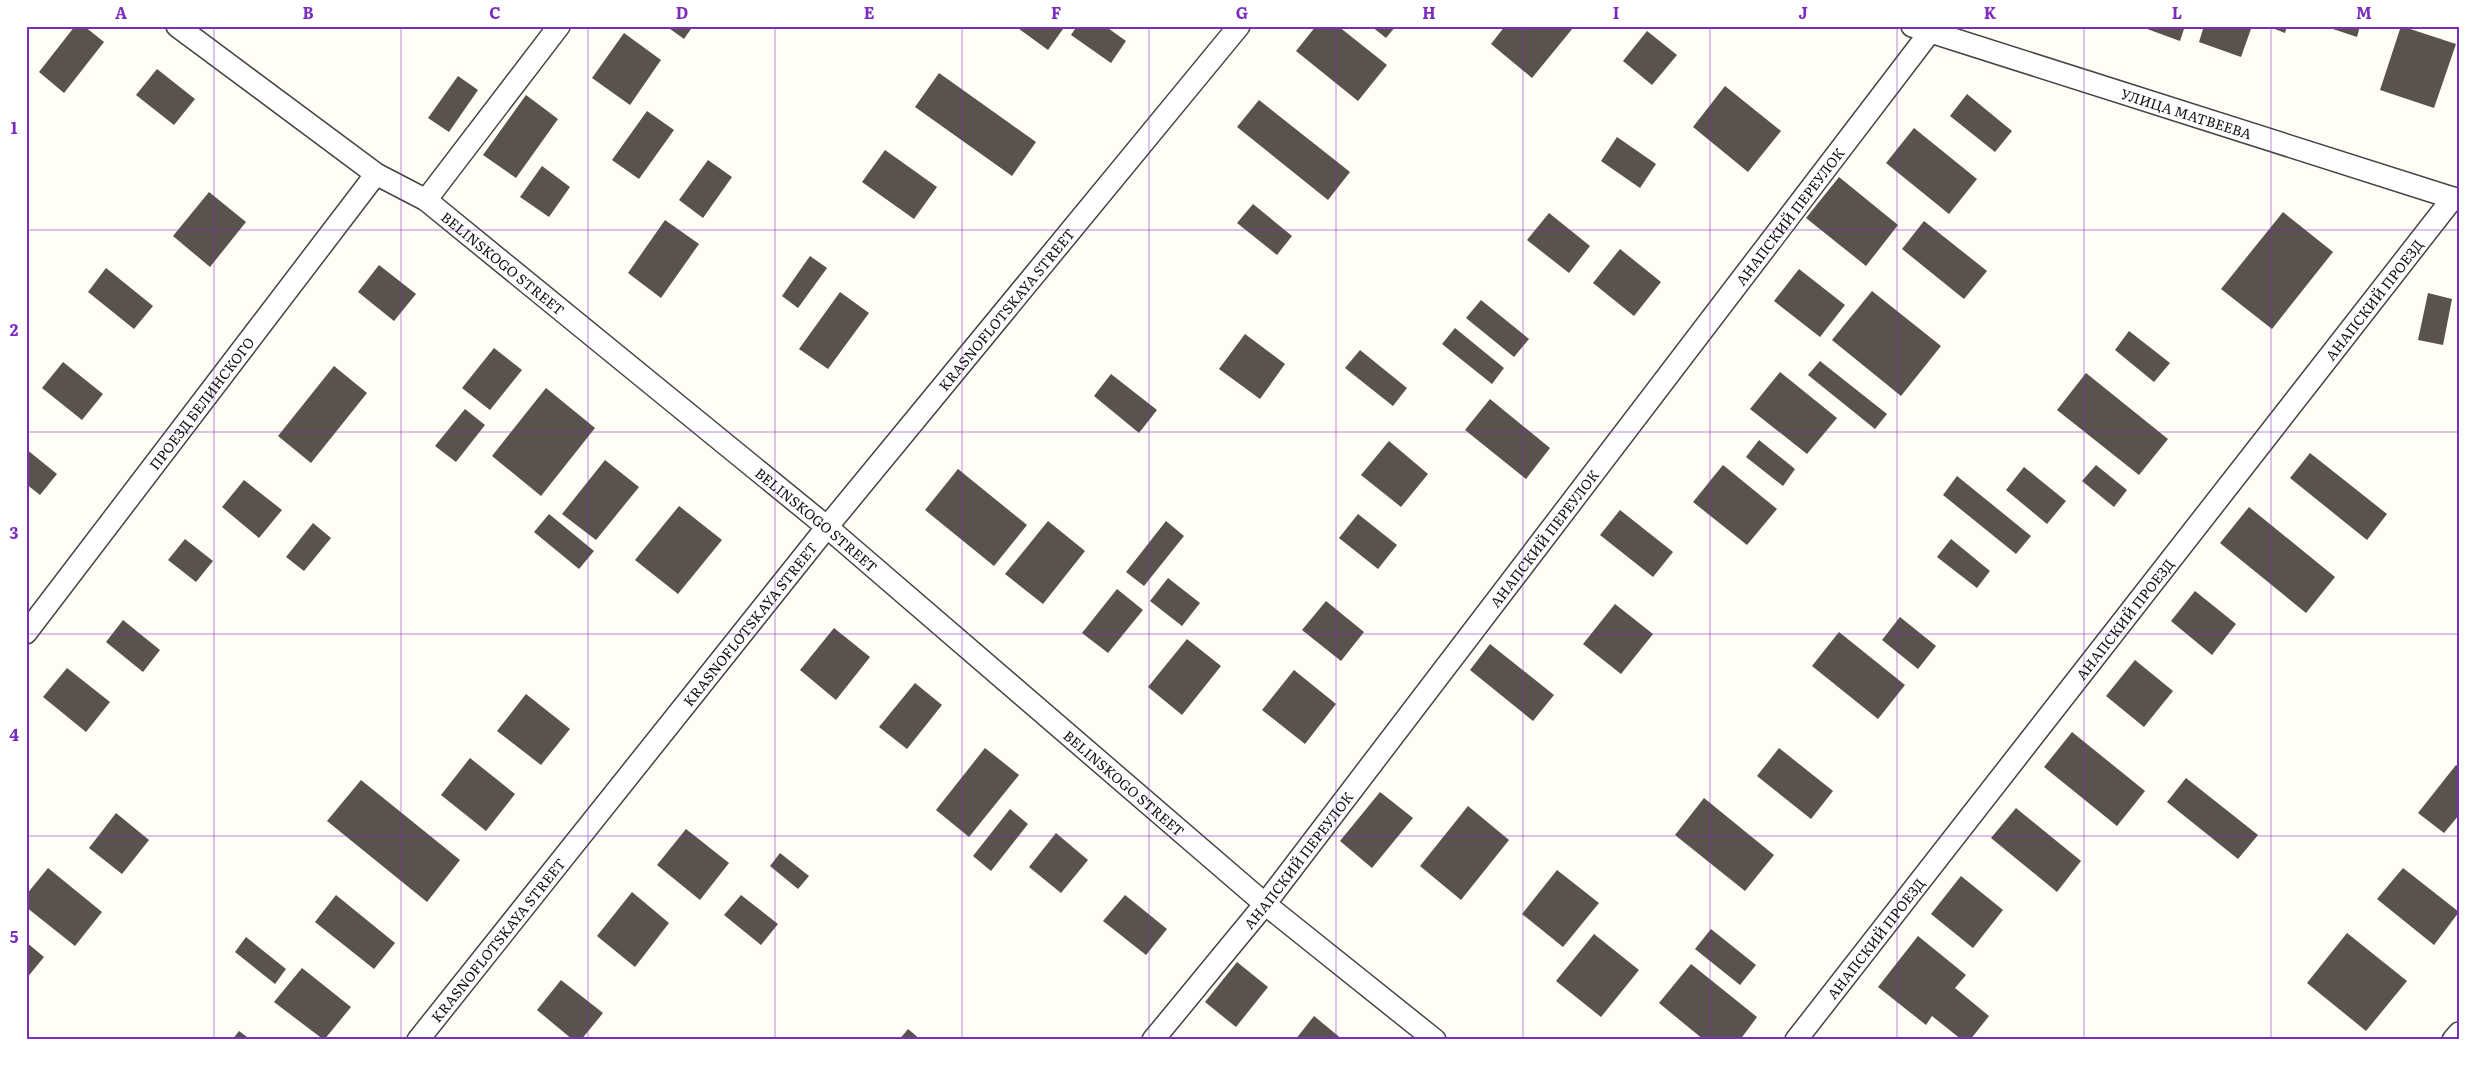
<svg xmlns="http://www.w3.org/2000/svg" width="2485" height="1066" viewBox="0 0 2485 1066" font-family="Literata,serif">
  <style>
    .building { fill: #5a524d }
    .lines { fill: none; stroke-linecap: round; stroke-linejoin: round }
    .lane-casing { stroke: #444; stroke-width: 24 }
    .lane { stroke: #fff; stroke-width: 21 }
    .grid { fill: none; stroke: #7b2cbf; stroke-width: 1; stroke-opacity: 0.55 }
    .labels { text-anchor: middle; dominant-baseline: central; stroke-width: 5; stroke-linejoin: round; paint-order: stroke }
    .street-label { font-size: 14px; fill: #111; stroke: #fff }
    .neatline { fill: none; stroke: #7b2cbf; stroke-width: 2 }
    .grid-label { font-size: 16px; text-anchor: middle; font-weight: bold; fill: #7b2cbf }
  </style>
  <rect width="100%" height="100%" fill="#fffdf5"/>
  <g class="building">
    <polygon points="75,26 84,26 104,42 64,93 39,72"/>
    <polygon points="666,26 693,26 684,39"/>
    <polygon points="1015,26 1058,26 1063,29 1048,50"/>
    <polygon points="1077,26 1105,26 1126,41 1111,63 1071,35"/>
    <polygon points="1316,26 1338,26 1387,65 1358,101 1296,51"/>
    <polygon points="1371,26 1396,26 1386,38"/>
    <polygon points="1505,26 1571,26 1573,28 1532,78 1491,44"/>
    <polygon points="2139,26 2185,26 2180,41"/>
    <polygon points="2204,26 2252,26 2241,57 2199,42"/>
    <polygon points="2267,26 2287,26 2285,33"/>
    <polygon points="2324,26 2360,26 2357,37"/>
    <polygon points="2401,26 2456,44 2434,108 2380,90"/>
    <polygon points="1647,31 1677,55 1652,85 1623,61"/>
    <polygon points="624,33 661,60 630,105 592,78"/>
    <polygon points="157,69 195,99 174,125 136,95"/>
    <polygon points="939,73 1036,142 1012,176 915,107"/>
    <polygon points="458,76 478,90 449,132 428,118"/>
    <polygon points="1725,86 1781,131 1748,172 1693,127"/>
    <polygon points="1967,94 2012,131 1995,152 1950,116"/>
    <polygon points="526,95 558,119 516,178 483,155"/>
    <polygon points="1259,100 1350,172 1328,200 1237,127"/>
    <polygon points="647,111 674,130 639,179 612,160"/>
    <polygon points="1914,128 1977,179 1949,214 1886,163"/>
    <polygon points="1617,137 1656,164 1640,188 1601,161"/>
    <polygon points="885,150 937,187 914,219 862,182"/>
    <polygon points="708,160 732,177 703,218 679,200"/>
    <polygon points="542,166 570,187 549,217 520,197"/>
    <polygon points="1839,177 1898,225 1866,266 1806,218"/>
    <polygon points="209,192 246,222 210,267 173,236"/>
    <polygon points="1253,204 1292,236 1277,255 1237,223"/>
    <polygon points="2283,212 2333,252 2272,329 2221,289"/>
    <polygon points="1549,213 1590,246 1569,273 1527,240"/>
    <polygon points="665,220 699,244 661,298 628,273"/>
    <polygon points="1924,221 1987,271 1964,299 1902,249"/>
    <polygon points="1620,249 1661,282 1634,316 1593,283"/>
    <polygon points="810,256 827,268 798,308 782,296"/>
    <polygon points="379,265 416,294 394,321 358,292"/>
    <polygon points="106,268 153,306 134,329 88,292"/>
    <polygon points="1799,269 1845,305 1820,337 1774,301"/>
    <polygon points="1872,291 1941,346 1901,396 1832,340"/>
    <polygon points="840,292 869,313 828,369 799,349"/>
    <polygon points="2428,293 2452,299 2443,345 2418,340"/>
    <polygon points="1481,300 1529,339 1514,357 1466,318"/>
    <polygon points="1455,328 1504,368 1492,384 1442,344"/>
    <polygon points="2129,331 2170,363 2154,382 2115,350"/>
    <polygon points="1245,334 1285,364 1260,399 1219,369"/>
    <polygon points="494,348 522,370 490,410 462,388"/>
    <polygon points="1360,350 1407,388 1393,406 1345,368"/>
    <polygon points="1820,361 1887,414 1875,429 1808,375"/>
    <polygon points="63,362 103,394 82,420 42,388"/>
    <polygon points="334,366 367,393 311,463 278,436"/>
    <polygon points="1780,372 1837,418 1807,454 1750,409"/>
    <polygon points="2086,373 2168,439 2139,475 2057,410"/>
    <polygon points="1111,374 1157,410 1139,433 1094,396"/>
    <polygon points="546,388 595,428 541,496 492,456"/>
    <polygon points="1490,399 1550,448 1526,479 1465,430"/>
    <polygon points="465,409 485,425 456,462 435,446"/>
    <polygon points="1759,440 1795,469 1783,486 1746,457"/>
    <polygon points="1389,441 1428,474 1401,507 1361,475"/>
    <polygon points="26,449 57,474 40,495 26,484"/>
    <polygon points="2310,453 2387,514 2367,540 2290,478"/>
    <polygon points="605,460 639,487 596,540 562,514"/>
    <polygon points="1723,465 1777,509 1747,545 1693,502"/>
    <polygon points="2096,465 2127,490 2114,507 2082,481"/>
    <polygon points="2024,467 2066,501 2047,524 2006,490"/>
    <polygon points="958,469 1027,525 994,566 925,510"/>
    <polygon points="1957,476 2031,536 2016,554 1943,495"/>
    <polygon points="244,480 282,510 259,538 222,507"/>
    <polygon points="679,506 722,540 678,594 635,560"/>
    <polygon points="2249,507 2335,577 2306,613 2220,543"/>
    <polygon points="1620,510 1673,552 1653,577 1600,535"/>
    <polygon points="549,514 594,551 579,569 534,532"/>
    <polygon points="1358,514 1397,545 1378,569 1339,538"/>
    <polygon points="1048,521 1085,551 1043,604 1005,574"/>
    <polygon points="1166,521 1184,536 1144,586 1126,572"/>
    <polygon points="313,523 331,538 304,571 286,557"/>
    <polygon points="185,539 213,561 196,582 168,560"/>
    <polygon points="1951,539 1990,571 1977,588 1937,557"/>
    <polygon points="1168,578 1200,603 1182,626 1150,601"/>
    <polygon points="1117,589 1143,610 1108,653 1082,633"/>
    <polygon points="2195,591 2236,624 2212,655 2171,621"/>
    <polygon points="1326,601 1364,632 1341,661 1302,630"/>
    <polygon points="1615,604 1653,634 1621,674 1583,644"/>
    <polygon points="1900,617 1936,646 1918,669 1882,640"/>
    <polygon points="123,620 160,650 143,672 106,642"/>
    <polygon points="834,628 870,657 836,700 800,670"/>
    <polygon points="1839,632 1905,685 1878,719 1812,666"/>
    <polygon points="1187,639 1221,666 1182,715 1148,687"/>
    <polygon points="1490,644 1554,695 1533,721 1470,670"/>
    <polygon points="2135,660 2173,691 2144,727 2106,696"/>
    <polygon points="67,668 110,702 86,732 43,697"/>
    <polygon points="1294,670 1336,704 1305,744 1262,710"/>
    <polygon points="915,683 942,705 907,749 879,727"/>
    <polygon points="526,694 570,729 541,765 497,731"/>
    <polygon points="2072,732 2145,791 2117,826 2044,767"/>
    <polygon points="985,748 1019,775 969,837 936,810"/>
    <polygon points="1779,748 1833,791 1811,819 1757,776"/>
    <polygon points="470,758 515,794 486,831 441,795"/>
    <polygon points="2456,765 2459,767 2459,815 2444,833 2418,813"/>
    <polygon points="2186,778 2258,835 2238,859 2167,802"/>
    <polygon points="361,780 460,860 427,902 327,821"/>
    <polygon points="1380,792 1413,818 1372,868 1340,841"/>
    <polygon points="1704,798 1774,855 1745,891 1675,835"/>
    <polygon points="1468,806 1509,840 1461,900 1420,866"/>
    <polygon points="2016,808 2081,861 2057,892 1991,838"/>
    <polygon points="1010,809 1028,824 991,871 973,856"/>
    <polygon points="116,813 149,840 122,874 89,848"/>
    <polygon points="686,829 729,863 700,900 657,865"/>
    <polygon points="1056,833 1088,860 1061,893 1029,867"/>
    <polygon points="780,853 809,876 798,889 770,866"/>
    <polygon points="48,868 102,912 75,946 26,907 26,895"/>
    <polygon points="2403,868 2459,912 2434,945 2377,899"/>
    <polygon points="1557,870 1599,903 1563,947 1522,914"/>
    <polygon points="1961,876 2003,910 1973,948 1931,914"/>
    <polygon points="632,892 669,923 635,967 597,936"/>
    <polygon points="336,895 395,943 374,969 315,922"/>
    <polygon points="741,895 778,924 761,945 724,915"/>
    <polygon points="1125,895 1167,929 1146,955 1103,921"/>
    <polygon points="1711,929 1756,965 1740,985 1695,949"/>
    <polygon points="2347,933 2407,981 2366,1031 2307,983"/>
    <polygon points="1594,934 1639,970 1601,1017 1556,981"/>
    <polygon points="1918,936 1966,975 1955,988 1989,1016 1970,1040 1962,1040 1932,1016 1926,1025 1878,987"/>
    <polygon points="246,937 286,969 275,984 235,952"/>
    <polygon points="26,942 44,957 26,979"/>
    <polygon points="1237,962 1268,987 1236,1027 1205,1002"/>
    <polygon points="1691,964 1757,1017 1740,1040 1704,1040 1659,1003"/>
    <polygon points="302,968 351,1007 324,1040 274,1002"/>
    <polygon points="561,980 603,1013 581,1040 573,1040 537,1010"/>
    <polygon points="1314,1016 1343,1040 1295,1040"/>
    <polygon points="908,1029 921,1040 899,1040"/>
    <polygon points="239,1031 251,1040 232,1040"/>
  </g>
  <g class="lines">
    <g class="lane-casing">
      <g id="lane">
        <path id="s1" d="M177,26L376,174L426,200L827,527L1265,904L1435,1040"/>
        <path id="s2" d="M1912,26L2459,200"/>
        <polyline points="426,200 559,26"/>
        <path id="s3" d="M26,633L376,174"/>
        <path id="s4" d="M418,1040L827,527L1239,26"/>
        <path id="s5" d="M1153,1040L1265,904L1930,32"/>
        <path id="s6" d="M1796,1040L2453,198"/>
        <polyline points="2453,1040 2459,1033"/>
      </g>
    </g>
    <use href="#lane" class="lane"/>
  </g>
  <path class="grid" d="M214,26V1040M401,26V1040M588,26V1040M775,26V1040M962,26V1040M1149,26V1040M1336,26V1040M1523,26V1040M1710,26V1040M1897,26V1040M2084,26V1040M2271,26V1040M26,230H2459M26,432H2459M26,634H2459M26,836H2459"/>
  <g class="labels">
    <g class="street-label">
      <text stroke="none"><textPath href="#s2" startOffset="288">УЛИЦА МАТВЕЕВА</textPath></text>
      <text stroke="none"><textPath href="#s5" startOffset="1041">АНАПСКИЙ ПЕРЕУЛОК</textPath></text>
      <text stroke="none"><textPath href="#s1" startOffset="404">BELINSKOGO STREET</textPath></text>
      <text stroke="none"><textPath href="#s6" startOffset="939">АНАПСКИЙ ПРОЕЗД</textPath></text>
      <text stroke="none"><textPath href="#s4" startOffset="938">KRASNOFLOTSKAYA STREET</textPath></text>
      <text stroke="none"><textPath href="#s3" startOffset="289">ПРОЕЗД БЕЛИНСКОГО</textPath></text>
      <text stroke="none"><textPath href="#s1" startOffset="809">BELINSKOGO STREET</textPath></text>
      <text stroke="none"><textPath href="#s5" startOffset="636">АНАПСКИЙ ПЕРЕУЛОК</textPath></text>
      <text stroke="none"><textPath href="#s6" startOffset="534">АНАПСКИЙ ПРОЕЗД</textPath></text>
      <text stroke="none"><textPath href="#s4" startOffset="532">KRASNOFLOTSKAYA STREET</textPath></text>
      <text stroke="none"><textPath href="#s1" startOffset="1214">BELINSKOGO STREET</textPath></text>
      <text stroke="none"><textPath href="#s5" startOffset="231">АНАПСКИЙ ПЕРЕУЛОК</textPath></text>
      <text stroke="none"><textPath href="#s6" startOffset="129">АНАПСКИЙ ПРОЕЗД</textPath></text>
      <text stroke="none"><textPath href="#s4" startOffset="128">KRASNOFLOTSKAYA STREET</textPath></text>
    </g>
  </g>
  <rect width="2485" height="1066" fill="none" stroke="#ffffff" stroke-width="55"/>
  <rect x="28" y="28" width="2430" height="1010" class="neatline"/>
  <g class="grid-label">
    <text x="121" y="19">A</text>
    <text x="308" y="19">B</text>
    <text x="495" y="19">C</text>
    <text x="682" y="19">D</text>
    <text x="869" y="19">E</text>
    <text x="1056" y="19">F</text>
    <text x="1242" y="19">G</text>
    <text x="1429" y="19">H</text>
    <text x="1616" y="19">I</text>
    <text x="1803" y="19">J</text>
    <text x="1990" y="19">K</text>
    <text x="2177" y="19">L</text>
    <text x="2364" y="19">M</text>
    <text x="14" y="134">1</text>
    <text x="14" y="336">2</text>
    <text x="14" y="539">3</text>
    <text x="14" y="741">4</text>
    <text x="14" y="943">5</text>
  </g>
</svg>
